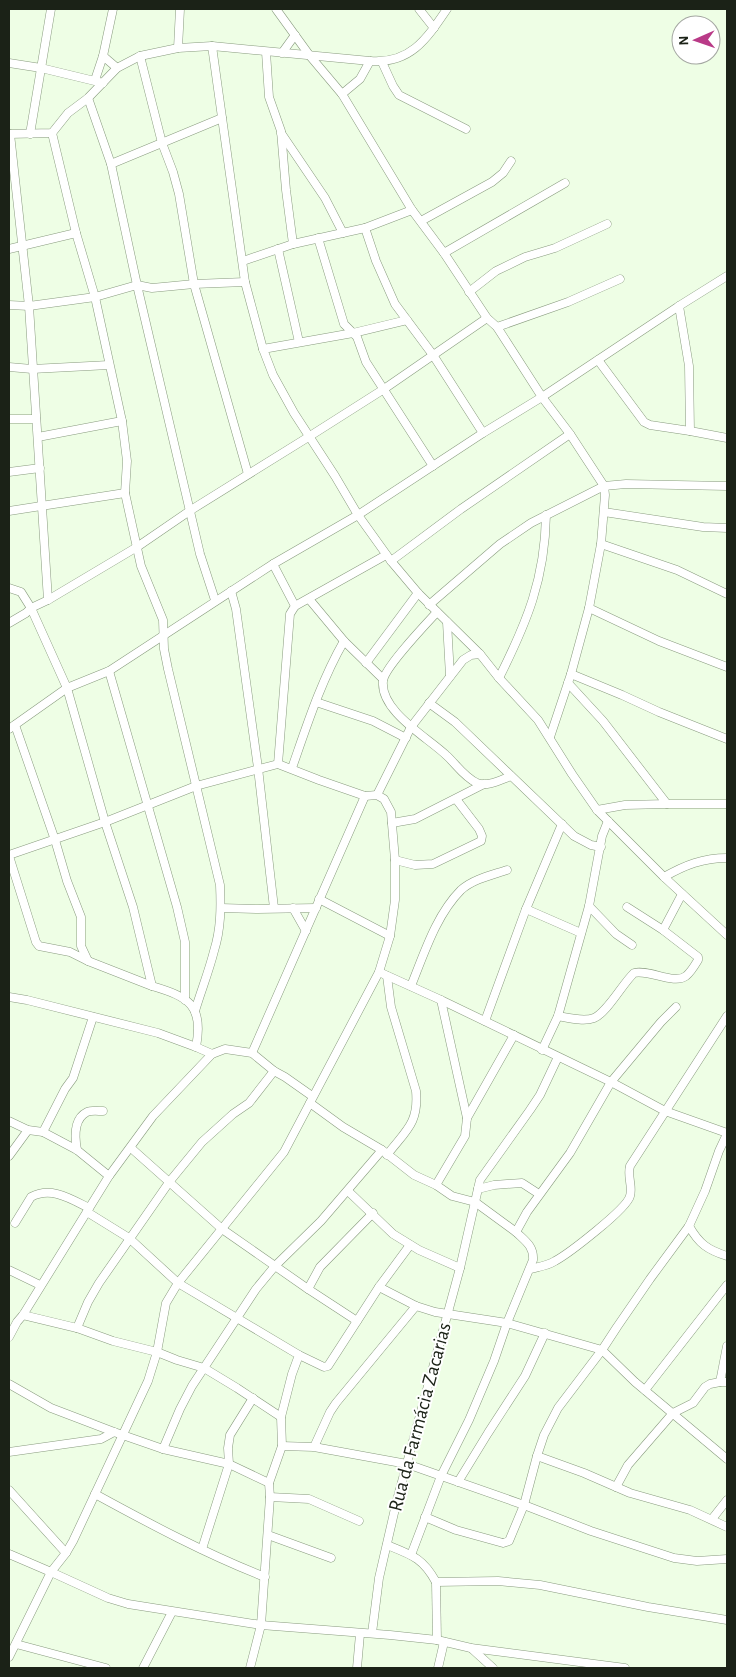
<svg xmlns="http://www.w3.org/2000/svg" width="736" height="1677" viewBox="0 0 736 1677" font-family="'Alegreya Sans',sans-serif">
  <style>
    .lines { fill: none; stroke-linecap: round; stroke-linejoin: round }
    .street-casing { stroke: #899b7f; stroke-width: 9 }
    .street { stroke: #fff; stroke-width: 8 }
    .labels { text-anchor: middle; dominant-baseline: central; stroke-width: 4; stroke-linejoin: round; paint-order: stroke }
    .street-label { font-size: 20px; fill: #1b2217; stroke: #fff }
  </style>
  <rect width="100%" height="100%" fill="#eefee5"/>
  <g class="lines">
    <g class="street-casing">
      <g id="street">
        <polyline points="276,9 310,56 342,94 412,210 444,253 487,318 497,327 542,397 570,434 604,486 605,495 601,544 589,608 571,674 550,737"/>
        <polyline points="419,9 434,28"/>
        <polyline points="212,46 245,282 263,349 273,375 294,413 335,476 358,515 391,561 418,593 480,654 499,678 538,720 572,774 597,810 664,877 727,935"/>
        <polyline points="178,48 180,9"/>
        <polyline points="266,52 269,97 281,131 286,190 293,244"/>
        <polyline points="282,53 295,35"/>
        <polyline points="103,56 117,68"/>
        <polyline points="140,56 162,143 173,172 179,194 194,284 248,474"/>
        <polyline points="382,62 393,86 399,95 466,129"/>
        <polyline points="9,63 41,68 103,83"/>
        <polyline points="95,80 103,56 113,9"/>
        <polyline points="342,94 360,79 370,61"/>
        <polyline points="88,98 111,164 137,285 200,554 215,600"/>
        <path d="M52,133L76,233L95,297L122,421L127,461L125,493L141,566L163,620L164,649L168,669L220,885C221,907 221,929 214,951C209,971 201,991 195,1011"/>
        <polyline points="281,133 325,198 343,233"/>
        <path d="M9,134L52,133L68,113L88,98L117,68L140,56L178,48L212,46L370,61C410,64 426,40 447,9"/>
        <polyline points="10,134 29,306 48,600"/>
        <polyline points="30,134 51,9"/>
        <polyline points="111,164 222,118"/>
        <polyline points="421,221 492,182 503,173 511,161"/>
        <polyline points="365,228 376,261 395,304 433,355 483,433"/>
        <polyline points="318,238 344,324 357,337 366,362 433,466"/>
        <polyline points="9,249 76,233"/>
        <polyline points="278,249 299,342"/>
        <polyline points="444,253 565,183"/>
        <polyline points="243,261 293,244 365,228 412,210"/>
        <polyline points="469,292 496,271 525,257 555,248 607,224"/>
        <polyline points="9,305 29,306 95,297 137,285 152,288 194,284 245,282"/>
        <polyline points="497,327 568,302 620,279"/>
        <polyline points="263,349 353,333 407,320"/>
        <polyline points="598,360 644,422 650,425 690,431 689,366 679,306"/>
        <polyline points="9,367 32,369 109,365"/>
        <polyline points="9,419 36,419"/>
        <polyline points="690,431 727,438"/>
        <polyline points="38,437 122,421"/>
        <polyline points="9,472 40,468"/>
        <polyline points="9,511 125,493"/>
        <polyline points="604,512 703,527 727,528"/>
        <polyline points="601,544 677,570 727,594"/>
        <polyline points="391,561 461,509 570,434"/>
        <polyline points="273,564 295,606 290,614 278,764"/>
        <path d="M9,588L21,592L31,608L67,688L105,822L133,907L152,986C189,997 204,1005 196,1047"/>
        <polyline points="231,591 236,609 258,768 274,908"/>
        <polyline points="309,599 344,641 383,679"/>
        <polyline points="429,605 500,544 531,523 604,486 626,484 727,486"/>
        <polyline points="295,606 386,555"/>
        <polyline points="589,608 659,641 727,667"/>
        <path d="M437,612C426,624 384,668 383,681C380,711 427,737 446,755C456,764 464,777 477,783C488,787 500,780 511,776"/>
        <polyline points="447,622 450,676"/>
        <polyline points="9,623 26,613 31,608 48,600 137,547 191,510 310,436 384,389 487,318"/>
        <polyline points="366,663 418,593"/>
        <polyline points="109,671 177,907 185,942 185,1000"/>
        <polyline points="571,674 622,695 659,712 727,739"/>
        <path d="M499,678C527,622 545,579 546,515"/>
        <polyline points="568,683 603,721 667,804 625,805 597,810"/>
        <polyline points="316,702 373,721 406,738"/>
        <polyline points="429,703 455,722 574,836 591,845 601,847"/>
        <polyline points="9,729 67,688 109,671 273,564 358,515 483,433 542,397 679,306 727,276"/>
        <path d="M292,768C307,725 321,681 344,641"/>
        <polyline points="377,795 411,727 463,660 471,655 480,654"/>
        <polyline points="667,804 727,804"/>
        <polyline points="392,823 415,819 484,784"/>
        <polyline points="9,855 105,822 196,786 278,764 319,780 365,796 377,795 384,799 391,812 395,860 395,900 390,936 379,972 284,1152 178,1283 166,1303 157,1352 148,1381 73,1541 66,1553 51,1572 9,1657"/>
        <polyline points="9,856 36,942 39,946 70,952 88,961 81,946 81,917 67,881 55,840 15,725"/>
        <polyline points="395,860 415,865 433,864 481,841 482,836 479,829 456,799"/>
        <path d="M664,877C685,865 703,858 727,858"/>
        <polyline points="319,899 390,936"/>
        <polyline points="589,906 616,934 632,945"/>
        <polyline points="627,907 663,930"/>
        <polyline points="221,908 258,909 316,908"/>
        <polyline points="293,908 306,931"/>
        <polyline points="526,909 581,933"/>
        <polyline points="88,961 152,986"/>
        <polyline points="379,972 441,1000 611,1082 665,1111 727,1133"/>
        <path d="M411,986C424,954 436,915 461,890C473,879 492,875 507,870"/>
        <polyline points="9,997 27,1000 158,1033 196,1047 212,1054 225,1049 252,1053 274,1071 285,1077 312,1096"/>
        <polyline points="441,1000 467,1118"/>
        <path d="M558,1016C569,1018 584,1022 594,1018C607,1013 623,983 634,973C649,969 674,985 686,976C691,972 695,965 698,960V957L663,930L682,894"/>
        <polyline points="485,1021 526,909 562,824"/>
        <polyline points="542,1050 558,1016 589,906 602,836 608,821"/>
        <polyline points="252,1053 365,796"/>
        <polyline points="310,1103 343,1127 382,1150 414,1175 436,1185 452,1196 475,1202 516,1232"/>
        <polyline points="9,1121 28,1130 43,1132 77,1150 109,1176"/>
        <polyline points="43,1132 65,1089 73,1078 93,1017"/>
        <polyline points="131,1148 222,1229 308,1289 357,1321"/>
        <path d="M77,1150C75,1139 73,1119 87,1112C91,1110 98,1111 103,1111"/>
        <path d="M387,1155C405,1131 419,1124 416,1091L391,1007L387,976"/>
        <polyline points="9,1156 28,1130"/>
        <polyline points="436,1185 465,1136 467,1118 514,1035"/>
        <polyline points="478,1189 494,1185 522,1183 539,1194"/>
        <polyline points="348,1191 393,1234 419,1250 460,1268"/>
        <polyline points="87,1212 129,1238 178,1283 299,1355 292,1374 281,1417 282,1446 269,1483 270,1497 261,1625 250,1668"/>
        <path d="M15,1223L31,1197C51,1186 71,1199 89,1208"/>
        <path d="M689,1226C699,1244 708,1250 727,1256"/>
        <path d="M530,1269C538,1267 547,1266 555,1261C568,1254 627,1209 630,1196C633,1186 627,1177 630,1166L727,1016"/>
        <polyline points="9,1270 40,1285"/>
        <polyline points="379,1287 416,1306 435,1312 507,1323 602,1350 635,1382 727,1459"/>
        <polyline points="308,1289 320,1267 373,1213"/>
        <polyline points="23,1315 77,1328 113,1341 157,1352 177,1360 204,1368 237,1388 281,1417"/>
        <polyline points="77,1328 88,1302 99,1283 170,1181 202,1142 233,1114 249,1103 274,1071"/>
        <polyline points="9,1337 17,1322 23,1315 109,1176 153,1116 212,1054"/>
        <polyline points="299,1355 324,1367 328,1366 379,1287 410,1245"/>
        <polyline points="720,1382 727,1346"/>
        <polyline points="9,1384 51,1408 114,1432 163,1449 229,1464 269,1483"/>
        <polyline points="645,1390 727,1285"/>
        <polyline points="282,1446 314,1447 407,1464 524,1505 591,1531 674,1558 697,1561 727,1559"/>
        <polyline points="314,1447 330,1412 336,1403 416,1306"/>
        <polyline points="163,1449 180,1409 192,1386 256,1289 275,1266 321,1221 382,1150"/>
        <polyline points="9,1452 101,1439 114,1432"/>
        <polyline points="537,1456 584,1473 630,1493 690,1510 727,1527"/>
        <polyline points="458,1482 488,1433 525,1376 545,1333"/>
        <polyline points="616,1487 628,1465 673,1413 693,1403 705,1387 710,1384 720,1382 727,1382"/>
        <polyline points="9,1490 66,1553"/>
        <path d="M95,1494C150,1524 206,1554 265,1577"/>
        <polyline points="270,1497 309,1499 359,1521"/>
        <polyline points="425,1517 456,1530 503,1543 509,1541 524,1505 537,1456 544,1435 558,1408 602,1350 617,1327 650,1279 689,1226 705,1191 719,1151 727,1134"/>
        <polyline points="712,1519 727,1500"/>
        <polyline points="268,1535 331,1558"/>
        <path d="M387,1545C412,1555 423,1558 436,1582L498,1581L540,1585L648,1607L727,1620"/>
        <polyline points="202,1549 229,1464 228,1448 230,1435 253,1398"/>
        <polyline points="9,1554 51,1572 108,1598 128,1604 261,1625 390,1635 437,1640 471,1648 625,1668"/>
        <path d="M411,1555L441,1476L469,1420L494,1361L507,1323L533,1260C534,1246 525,1241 516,1232L527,1212L570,1153L611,1082L661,1022L676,1007"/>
        <polyline points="436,1582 437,1640"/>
        <polyline points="372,1633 379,1578 397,1500 460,1268 480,1180 530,1110 540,1095 558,1057"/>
        <polyline points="16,1644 106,1668"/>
        <polyline points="471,1648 493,1668"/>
        <polyline points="143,1668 172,1612"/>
        <polyline points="357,1668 360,1634"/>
        <polyline points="438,1668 444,1642"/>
      </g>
    </g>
    <use href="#street" class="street"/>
  </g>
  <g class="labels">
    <g class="street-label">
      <text transform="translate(420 1417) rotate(-75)">Rua da Farmácia Zacarias</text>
    </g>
  </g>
  <rect width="736" height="1677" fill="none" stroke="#1b2217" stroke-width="20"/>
  <g transform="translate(696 40) rotate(268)"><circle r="24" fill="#ffffff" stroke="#a4a7a2"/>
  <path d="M0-4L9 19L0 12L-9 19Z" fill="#b93a87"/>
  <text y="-8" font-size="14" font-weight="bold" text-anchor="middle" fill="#1b2217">N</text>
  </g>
</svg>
